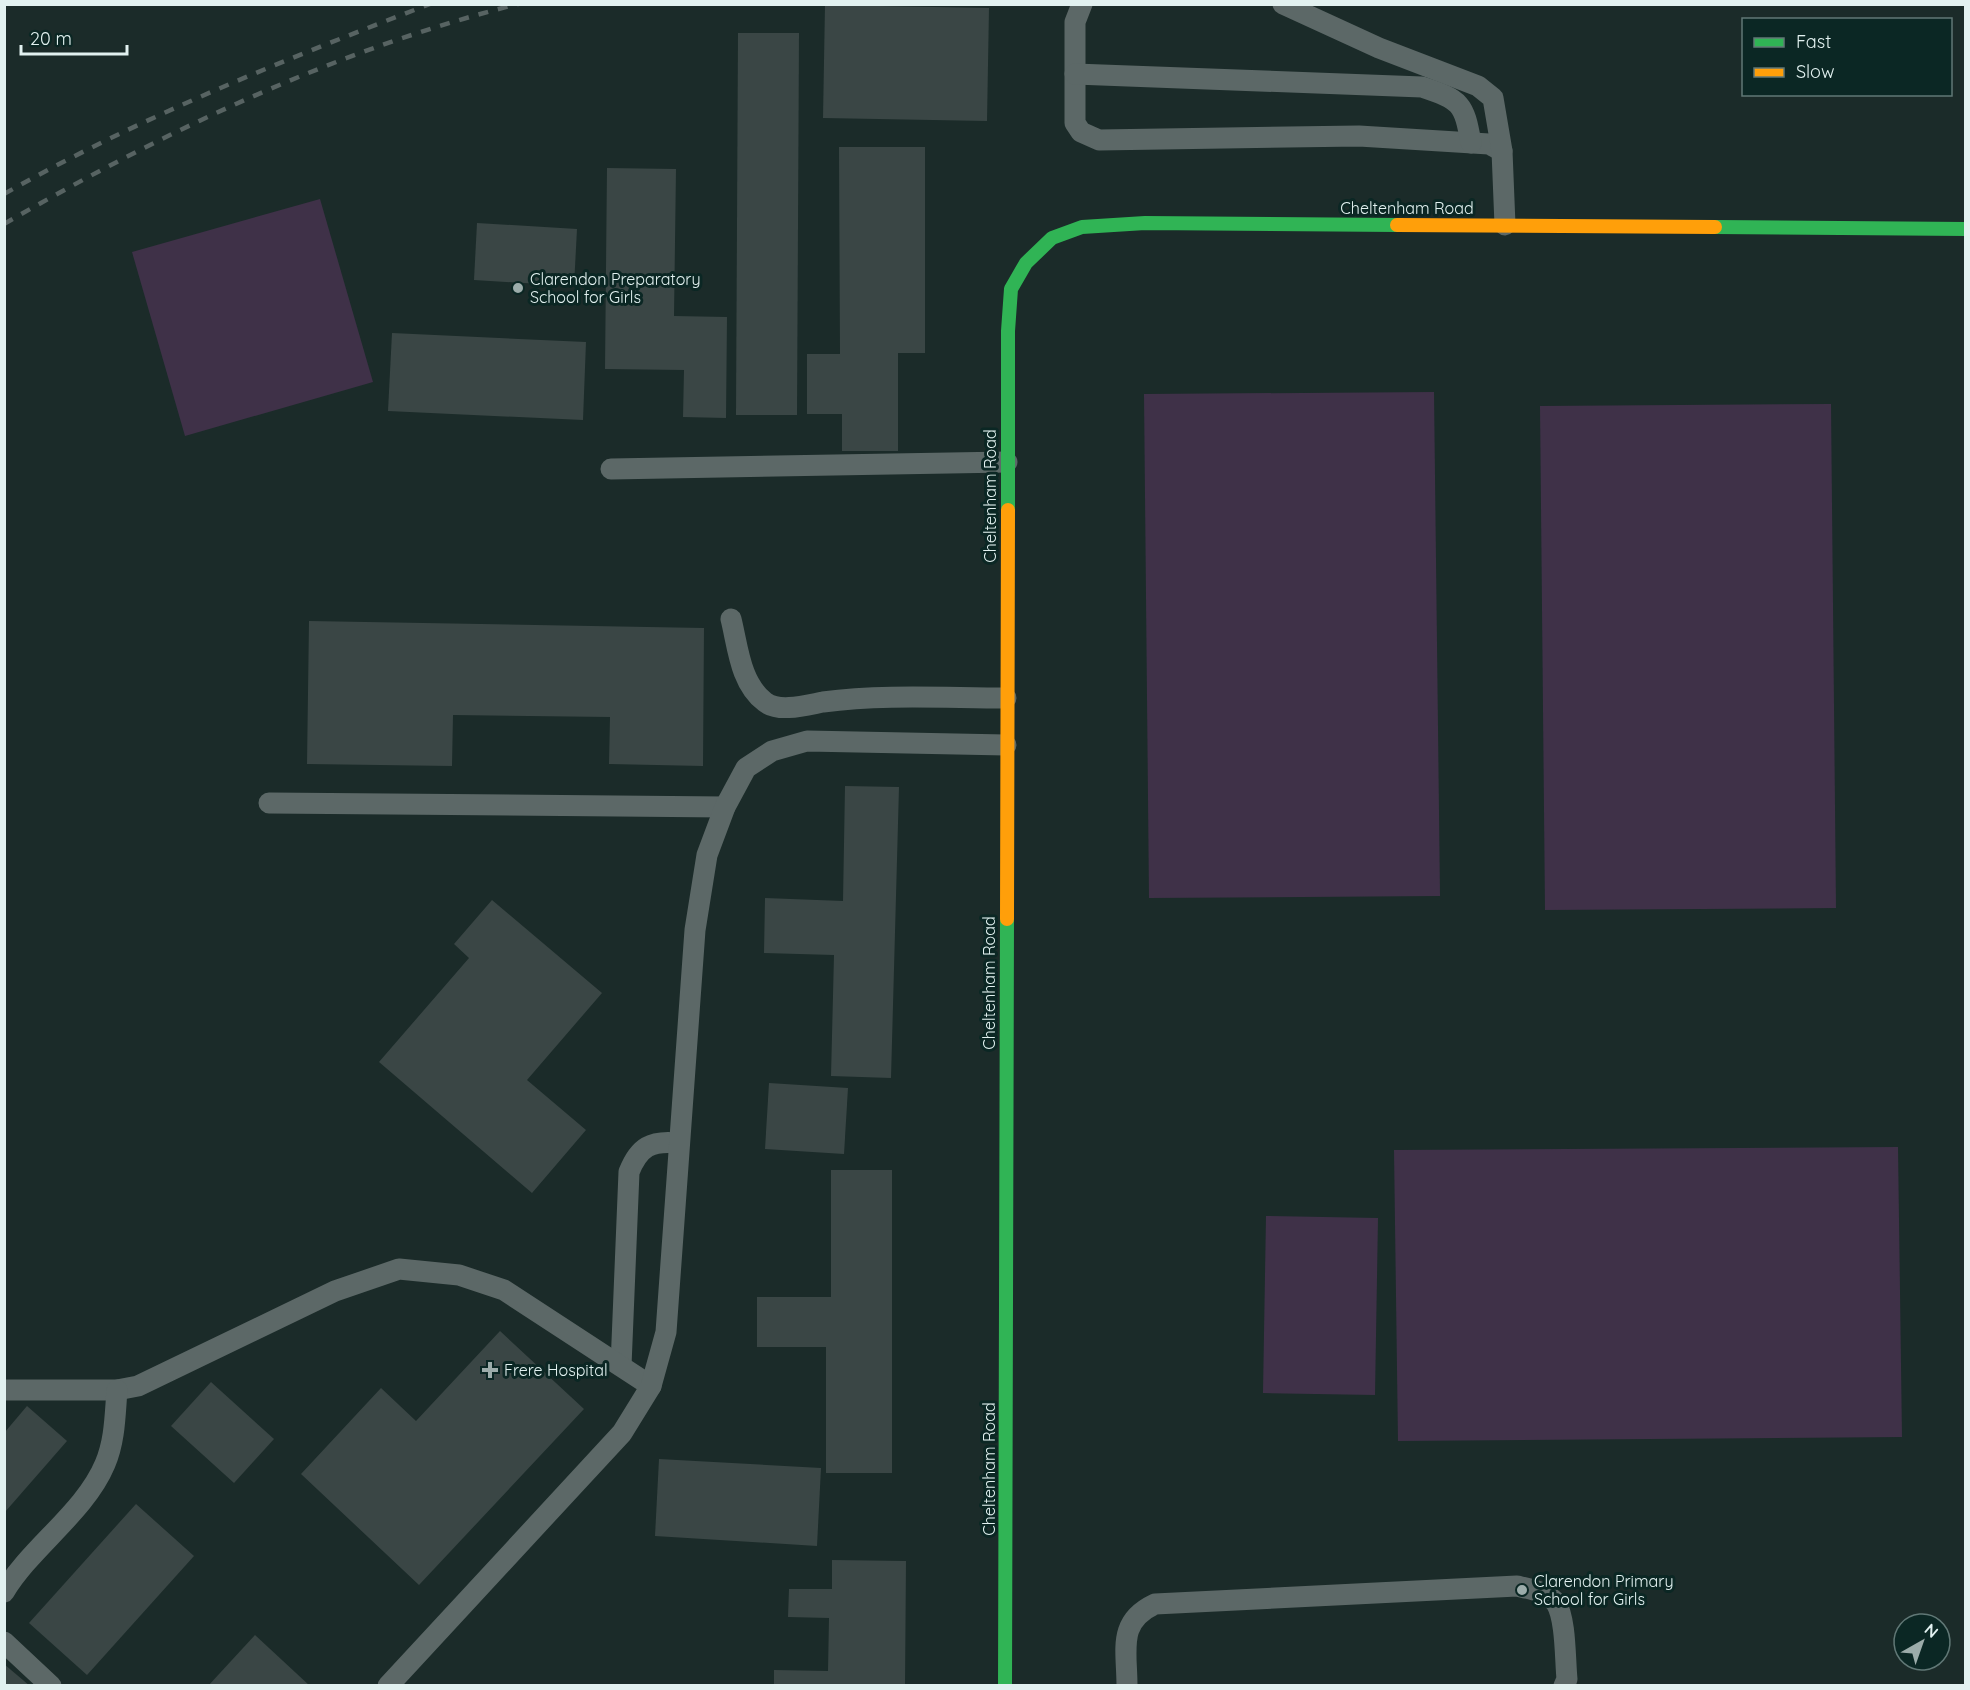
<svg xmlns="http://www.w3.org/2000/svg" width="1970" height="1690" viewBox="0 0 1970 1690" font-family="Quicksand,sans-serif">
  <style>
    .green { fill: #3f3148 }
    .building { fill: #3a4645 }
    .lines { fill: none; stroke-linecap: round; stroke-linejoin: round }
    .lane { stroke: #5c6867; stroke-width: 21 }
    .fast { stroke: #30b455; stroke-width: 14 }
    .slow { stroke: #ff9f0a; stroke-width: 14 }
    .rail { stroke: #576362; stroke-width: 4.5; stroke-dasharray: 10 10; stroke-linecap: butt }
    .poi-dot { fill: #9cacaa; stroke: #0b2724; stroke-width: 2 }
    .labels { text-anchor: middle; dominant-baseline: central; stroke-width: 6; stroke-linejoin: round; paint-order: stroke }
    .street-label { font-size: 16px; fill: #e2f1f0; stroke: #0b2724 }
    .poi-label { font-size: 16px; fill: #e2f1f0; stroke: #0b2724; text-anchor: start }
  </style>
  <rect width="100%" height="100%" fill="#1b2b29"/>
  <g class="green">
    <polygon points="320,199 373,382 185,436 132,252"/>
    <polygon points="1434,392 1440,896 1149,898 1144,394"/>
    <polygon points="1831,404 1836,908 1545,910 1540,406"/>
    <polygon points="1898,1147 1902,1437 1398,1441 1394,1150"/>
    <polygon points="1266,1216 1378,1218 1375,1395 1263,1393"/>
  </g>
  <g class="building">
    <polygon points="825,5 989,8 987,121 823,118"/>
    <polygon points="738,33 799,33 797,415 736,415"/>
    <polygon points="839,147 925,147 925,353 898,353 898,451 842,451 842,414 807,414 807,354 840,354"/>
    <polygon points="607,168 676,169 674,316 727,317 726,418 683,417 684,370 605,369"/>
    <polygon points="477,223 577,229 574,286 474,280"/>
    <polygon points="392,333 586,342 583,420 388,411"/>
    <polygon points="309,621 704,628 703,766 609,764 610,717 453,715 452,766 307,764"/>
    <polygon points="845,786 899,787 891,1078 831,1076 834,955 764,953 765,898 843,901"/>
    <polygon points="492,900 602,993 527,1080 586,1130 532,1193 379,1062 469,958 454,944"/>
    <polygon points="769,1083 848,1088 844,1154 765,1149"/>
    <polygon points="831,1170 892,1170 892,1473 826,1473 826,1347 757,1347 757,1297 831,1297"/>
    <polygon points="500,1331 584,1409 419,1585 301,1474 381,1388 416,1421"/>
    <polygon points="211,1382 274,1439 234,1483 171,1426"/>
    <polygon points="27,1406 67,1441 5,1512 5,1432"/>
    <polygon points="659,1459 821,1468 817,1546 655,1536"/>
    <polygon points="136,1504 194,1556 87,1675 29,1623"/>
    <polygon points="832,1560 906,1561 905,1686 774,1686 774,1670 828,1671 829,1618 788,1617 789,1589 832,1589"/>
    <polygon points="255,1635 310,1686 208,1686"/>
    <polygon points="4,1664 30,1686 4,1686"/>
  </g>
  <g class="lines">
    <g class="lane">
      <polyline points="1082,4 1075,22 1075,123 1081,132 1099,140 1359,136 1489,144 1502,151"/>
      <polyline points="1283,4 1379,48 1478,86 1493,98 1502,151 1505,225"/>
      <path d="M1075,74L1422,87C1461,100 1464,103 1471,143"/>
      <polyline points="611,469 1007,462"/>
      <path d="M731,619C738,647 740,683 765,702C779,713 807,705 823,702C884,694 945,698 1006,698"/>
      <polyline points="269,803 725,807"/>
      <path d="M621,1366L629,1172C639,1147 651,1140 678,1143"/>
      <polyline points="4,1390 117,1390 138,1386 335,1291 399,1269 459,1275 504,1290 651,1386"/>
      <path d="M4,1592C31,1547 85,1512 105,1464C115,1441 115,1415 117,1390"/>
      <polyline points="4,1642 51,1686"/>
      <polyline points="388,1686 622,1433 651,1386 666,1332 695,930 707,855 725,807 746,768 772,751 807,741 1006,745"/>
      <path d="M1127,1686C1127,1649 1117,1622 1155,1604L1517,1586C1530,1589 1548,1592 1556,1603C1566,1619 1565,1659 1567,1679L1564,1686"/>
    </g>
    <g class="fast">
      <polyline points="1715,227 1966,229"/>
      <polyline points="1008,510 1008,331 1011,289 1026,263 1052,238 1082,227 1145,223 1397,225"/>
      <polyline points="1005,1686 1007,919"/>
    </g>
    <g class="slow">
      <polyline points="1397,225 1715,227"/>
      <polyline points="1007,919 1008,510"/>
    </g>
    <g class="rail">
      <path d="M4,194C138,118 286,59 430,4"/>
      <path d="M4,224C165,131 338,49 518,4"/>
    </g>
  </g>
  <g class="poi-dot">
    <circle cx="518" cy="288" r="6"/>
    <path d="M487 1361h6v6h6v6h-6v6h-6v-6h-6v-6h6z"/>
    <circle cx="1522" cy="1590" r="6"/>
  </g>
  <g class="labels">
    <g class="street-label">
      <text x="1407" y="208">Cheltenham Road</text>
      <text transform="translate(990 496) rotate(-90)">Cheltenham Road</text>
      <text transform="translate(989 983) rotate(-90)">Cheltenham Road</text>
      <text transform="translate(989 1469) rotate(-90)">Cheltenham Road</text>
    </g>
    <g class="poi-label">
      <text x="530" y="279">Clarendon Preparatory<tspan x="530" dy="18">School for Girls</tspan></text>
      <text x="504" y="1370">Frere Hospital</text>
      <text x="1534" y="1581">Clarendon Primary<tspan x="1534" dy="18">School for Girls</tspan></text>
    </g>
  </g>
  <rect width="1970" height="1690" fill="none" stroke="#e2f1f0" stroke-width="12"/>
  <rect x="1742" y="18" width="210" height="78" fill="#0b2724" stroke="#617876" stroke-width="1.5"/>
  <rect x="1754" y="38" width="30" height="9" fill="#30b455" stroke="#617876" stroke-width="1.5"/>
  <text x="1796" y="48" font-size="18" fill="#e2f1f0">Fast</text>
  <rect x="1754" y="68" width="30" height="9" fill="#ff9f0a" stroke="#617876" stroke-width="1.5"/>
  <text x="1796" y="78" font-size="18" fill="#e2f1f0">Slow</text>
  <g transform="translate(1922 1642) rotate(40)"><circle r="28" fill="#0b2724" stroke="#617876" stroke-width="1.5"/>
  <path d="M0-4.5L10 22L0 15L-10 22Z" fill="#9cacaa"/>
  <text y="-9" font-size="16" font-weight="bold" text-anchor="middle" fill="#e2f1f0">N</text>
  </g>
  <path d="M21 45v9h106v-9" fill="none" stroke="#e2f1f0" stroke-width="3"/>
  <text x="30" y="45" font-size="18" fill="#e2f1f0" stroke="#0b2724" stroke-width="4.5" paint-order="stroke">20 m</text>
</svg>
